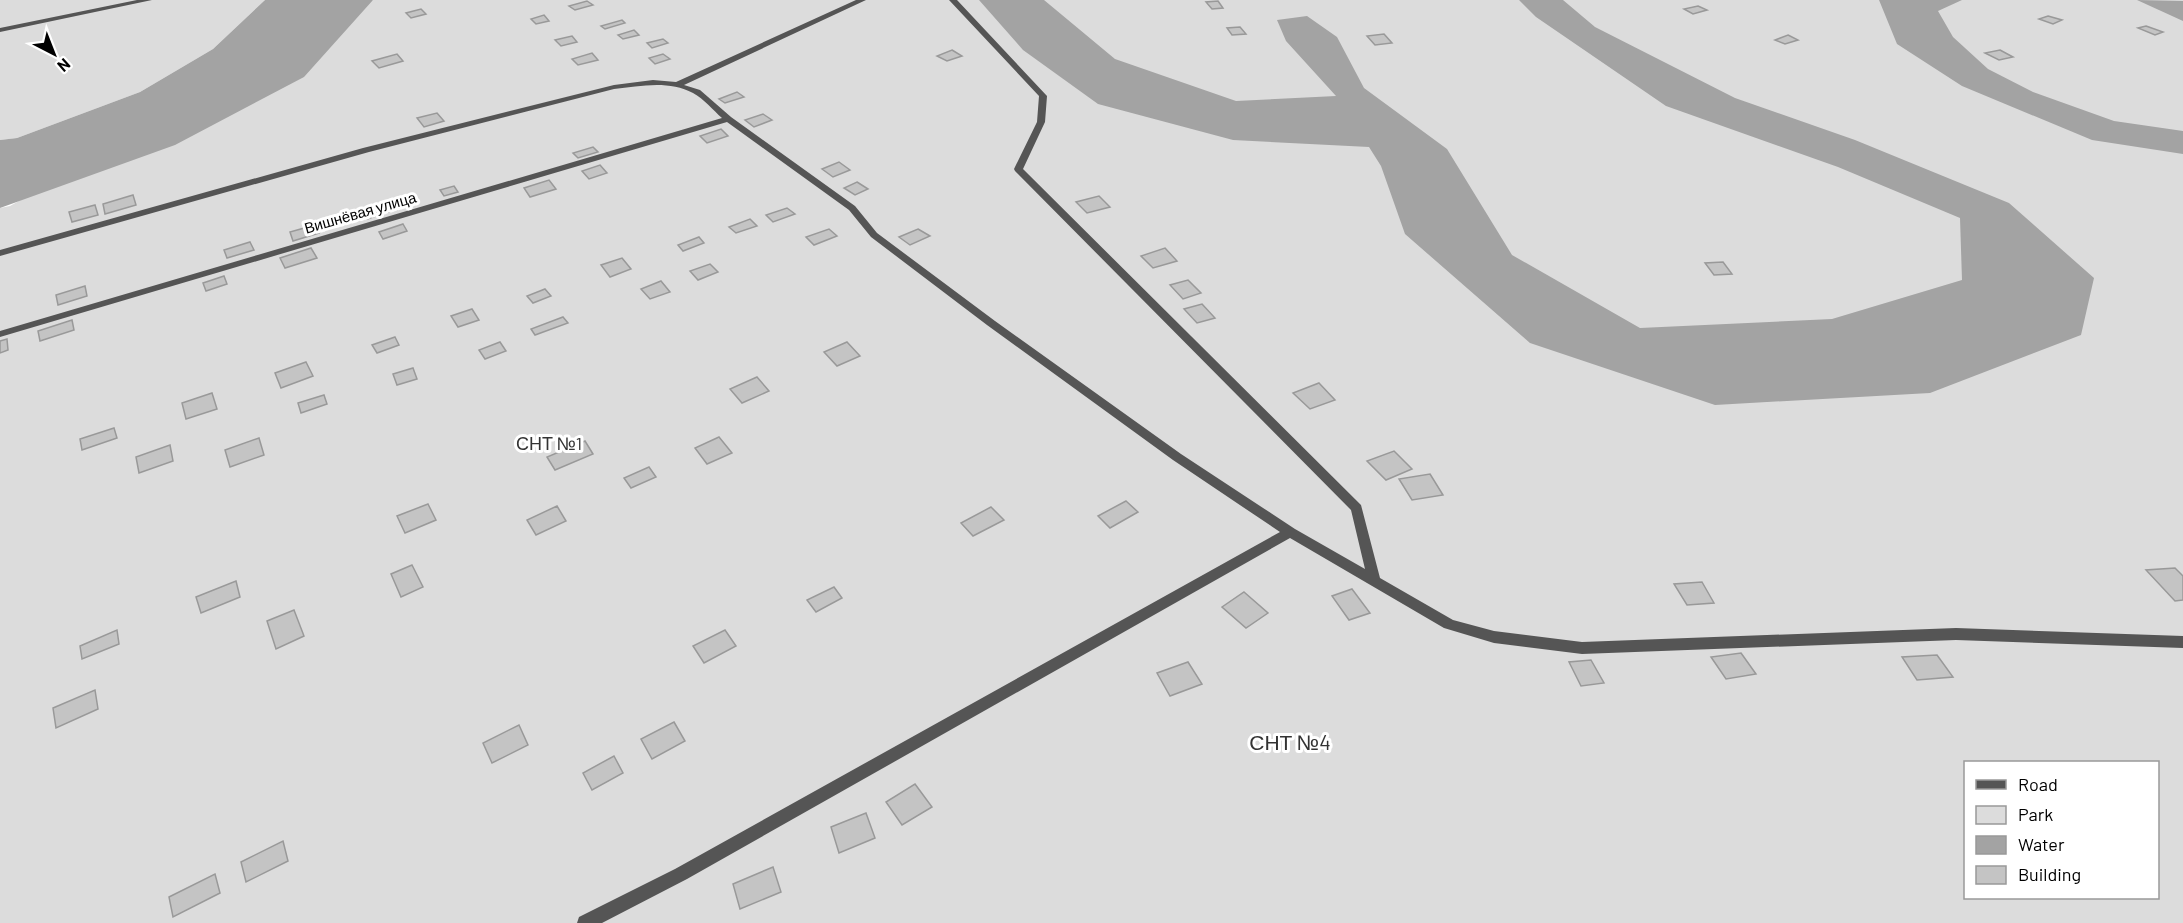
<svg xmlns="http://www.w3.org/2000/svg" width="2183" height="923" viewBox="0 0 2183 923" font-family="Barlow,sans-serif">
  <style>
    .green { fill: #dcdcdc; fill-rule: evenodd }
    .water { fill: #a3a3a3 }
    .building { fill: #c4c4c4; stroke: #999; stroke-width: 1.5 }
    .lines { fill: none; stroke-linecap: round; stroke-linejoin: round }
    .minor { fill: #555; fill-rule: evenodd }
    .labels { text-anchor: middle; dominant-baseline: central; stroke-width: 6; stroke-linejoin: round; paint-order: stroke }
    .far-street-label { font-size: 15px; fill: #000; stroke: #fff }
    .park-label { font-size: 18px; fill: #333; stroke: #fff }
    .near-park-label { font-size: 21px; fill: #333; stroke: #fff }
  </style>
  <rect width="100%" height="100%" fill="#fff"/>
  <g class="green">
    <polygon points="0,0 265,0 213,49 140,92 17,138 0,140"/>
    <path d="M373,0H2183V923H0V208L10,206ZM1966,762H2158V898H1966Z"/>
  </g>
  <g class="water">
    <polygon points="265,0 373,0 304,77 175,145 0,208 0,140 17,138 140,92 213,49"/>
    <polygon points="979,0 1044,0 1115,59 1236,101 1336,96 1286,41 1277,20 1307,16 1337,37 1364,88 1447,149 1512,255 1640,328 1832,319 1962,280 1960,218 1838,167 1666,106 1536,17 1519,0 1563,0 1595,27 1735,98 1855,140 2009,203 2094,278 2081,335 1930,393 1715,405 1530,343 1405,234 1381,166 1369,147 1233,140 1098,104 1023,50"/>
    <polygon points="1879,0 1962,0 1938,11 1953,37 1988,69 2033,92 2114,121 2183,131 2183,154 2092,140 1962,86 1897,44"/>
    <polygon points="2137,0 2183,1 2183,21"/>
  </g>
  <g class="building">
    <polygon points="587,1 593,5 575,10 569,6"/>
    <polygon points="1218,1 1223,8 1212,9 1206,2"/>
    <polygon points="1698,6 1707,10 1693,14 1684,9"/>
    <polygon points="421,9 426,14 411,18 406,13"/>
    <polygon points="544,15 549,21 536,24 531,19"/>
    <polygon points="2048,16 2062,20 2053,24 2039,19"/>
    <polygon points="622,20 625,23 605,29 601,26"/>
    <polygon points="2146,26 2163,32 2155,35 2138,28"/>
    <polygon points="1240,27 1246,34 1232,35 1227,28"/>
    <polygon points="634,30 639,35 623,39 618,35"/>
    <polygon points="1384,34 1392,43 1375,45 1367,36"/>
    <polygon points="1788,35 1798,40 1785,44 1775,40"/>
    <polygon points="572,36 577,42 561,46 555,40"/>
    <polygon points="663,39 668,43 652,48 647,43"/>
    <polygon points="952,50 962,56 947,61 937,56"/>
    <polygon points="2000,50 2013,57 1999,60 1985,53"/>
    <polygon points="592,53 598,60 578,65 572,59"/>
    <polygon points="397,54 403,61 379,68 372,61"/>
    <polygon points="663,54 670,59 655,64 649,58"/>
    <polygon points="737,92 744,97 725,103 719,99"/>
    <polygon points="437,113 444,121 424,127 417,118"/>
    <polygon points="763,114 772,120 754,127 745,120"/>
    <polygon points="721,129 728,136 707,143 700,136"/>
    <polygon points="593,147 598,152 578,158 573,153"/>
    <polygon points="839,162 850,170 833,177 822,169"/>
    <polygon points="600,165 607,173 589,179 582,171"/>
    <polygon points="549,180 556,189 530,197 524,188"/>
    <polygon points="857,182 868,189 855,195 844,188"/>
    <polygon points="454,186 458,192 444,196 440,190"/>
    <polygon points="133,195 136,205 105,214 103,204"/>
    <polygon points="1099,196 1110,207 1087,213 1076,202"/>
    <polygon points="389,203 394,210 367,219 363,211"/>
    <polygon points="95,205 98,215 72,222 69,212"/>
    <polygon points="787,208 795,214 773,222 766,215"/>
    <polygon points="750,219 757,226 736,233 729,227"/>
    <polygon points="403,224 407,231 383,239 379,232"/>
    <polygon points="315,225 319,233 293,241 290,232"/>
    <polygon points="829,229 837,236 814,245 806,237"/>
    <polygon points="918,229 930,236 910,245 899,237"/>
    <polygon points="699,237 704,243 683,251 678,245"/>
    <polygon points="250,242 254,250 227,258 224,250"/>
    <polygon points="311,248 317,258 285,268 280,258"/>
    <polygon points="1165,248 1177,261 1153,268 1141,256"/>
    <polygon points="622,258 631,269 610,277 601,265"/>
    <polygon points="1723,262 1732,274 1714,275 1705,263"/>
    <polygon points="710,264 718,272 698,280 690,271"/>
    <polygon points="224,276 227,284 206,291 203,283"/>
    <polygon points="1188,280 1201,293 1183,299 1170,285"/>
    <polygon points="661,281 670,292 650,299 641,289"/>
    <polygon points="85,286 87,296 58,305 56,295"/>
    <polygon points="545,289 551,296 533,303 527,296"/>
    <polygon points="1202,304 1215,318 1197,323 1184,309"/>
    <polygon points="472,309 479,320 458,327 451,316"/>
    <polygon points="563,317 568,323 535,335 531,329"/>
    <polygon points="72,320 74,330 40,341 38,331"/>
    <polygon points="395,337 399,345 377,353 372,345"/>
    <polygon points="7,339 8,350 0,353 0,341"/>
    <polygon points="500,342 506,351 485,359 479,350"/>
    <polygon points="847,342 860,356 837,366 824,352"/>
    <polygon points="306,362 313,376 281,388 275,373"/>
    <polygon points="413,368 417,379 397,385 393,374"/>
    <polygon points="757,377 769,391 742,403 730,389"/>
    <polygon points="1319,383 1335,400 1310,409 1293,393"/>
    <polygon points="212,393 217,409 186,419 182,403"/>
    <polygon points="324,395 327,404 301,413 298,403"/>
    <polygon points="114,428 117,438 82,450 80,439"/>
    <polygon points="719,437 732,453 707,464 695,448"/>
    <polygon points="259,438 264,455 230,467 225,450"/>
    <polygon points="585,441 593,454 555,470 547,457"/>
    <polygon points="170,445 173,461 139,473 136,457"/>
    <polygon points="1394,451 1412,469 1386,480 1367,461"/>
    <polygon points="649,467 656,477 631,488 624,478"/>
    <polygon points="1430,474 1443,495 1412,500 1399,479"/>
    <polygon points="1126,501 1138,512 1110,528 1098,516"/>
    <polygon points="428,504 436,520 405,533 397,516"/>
    <polygon points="557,506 566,521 536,535 527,520"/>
    <polygon points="991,507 1004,520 973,536 961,523"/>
    <polygon points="412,565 423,587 401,597 391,574"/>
    <polygon points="2175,568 2183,576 2183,600 2175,601 2146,570"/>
    <polygon points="236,581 240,597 201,613 196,597"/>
    <polygon points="1702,582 1714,603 1687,605 1674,584"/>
    <polygon points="834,587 842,598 816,612 807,600"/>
    <polygon points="1352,589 1370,613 1349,620 1332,596"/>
    <polygon points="1244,592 1268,613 1246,628 1222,607"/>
    <polygon points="294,610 304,636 276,649 267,621"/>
    <polygon points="117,630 119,644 82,659 80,646"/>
    <polygon points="725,630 736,646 704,663 693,646"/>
    <polygon points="1741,653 1756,674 1726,679 1711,657"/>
    <polygon points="1937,655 1953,677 1917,680 1902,657"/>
    <polygon points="1591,660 1604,683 1581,686 1569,662"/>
    <polygon points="1188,662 1202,684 1170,696 1157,673"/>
    <polygon points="95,690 98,709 56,728 53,708"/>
    <polygon points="674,722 685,741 652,759 641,739"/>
    <polygon points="519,725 528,745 492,763 483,743"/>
    <polygon points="614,756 623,773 592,790 583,773"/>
    <polygon points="915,784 932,807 902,825 886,802"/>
    <polygon points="866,813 875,838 839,853 831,827"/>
    <polygon points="283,841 288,861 246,882 241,862"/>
    <polygon points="773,867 781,892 740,909 733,884"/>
    <polygon points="215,874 220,893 173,917 169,897"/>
  </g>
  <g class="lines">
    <g class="minor">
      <polygon points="137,0 152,0 0,32 0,28"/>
      <path d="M856,0H866L684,85L700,90L731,117L855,206L877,233L995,321L1181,454L1295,529L1365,569L1351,510L1015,171L1014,169L1037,122L1039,96L949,0H957L1047,96L1045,122L1023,169L1361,505L1380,578L1453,620L1494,631L1582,642L1956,628L2183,636V648L1956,640L1582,654L1494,643L1444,628L1290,538L687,879L602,923H577L579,917L675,869L1280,532L1173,460L987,325L871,237L849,210L727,122L0,337V331L722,118C713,110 704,99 693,93C669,80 640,86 614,89L369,152L0,256V250L363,148L614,85L653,80L676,82Z"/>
    </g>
  </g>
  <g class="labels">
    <g class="far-street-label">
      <text transform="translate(360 212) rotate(-16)">Вишнёвая улица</text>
    </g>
    <g class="park-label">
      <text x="549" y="443">СНТ №1</text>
    </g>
    <g class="near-park-label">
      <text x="1290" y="741">СНТ №4</text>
    </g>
  </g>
  <rect x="1964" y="761" width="195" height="138" fill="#ffffff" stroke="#999999" stroke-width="1.5"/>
  <rect x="1976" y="780" width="30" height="9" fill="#555555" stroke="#999999" stroke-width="1.5"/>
  <text x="2018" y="791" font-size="18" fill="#000000">Road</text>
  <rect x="1976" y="806" width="30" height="18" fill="#dcdcdc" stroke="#999999" stroke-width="1.5"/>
  <text x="2018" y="821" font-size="18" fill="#000000">Park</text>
  <rect x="1976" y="836" width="30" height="18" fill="#a3a3a3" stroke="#999999" stroke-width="1.5"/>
  <text x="2018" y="851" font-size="18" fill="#000000">Water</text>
  <rect x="1976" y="866" width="30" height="18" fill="#c4c4c4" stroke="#999999" stroke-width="1.5"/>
  <text x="2018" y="881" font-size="18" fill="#000000">Building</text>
  <g transform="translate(54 54) rotate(138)" stroke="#ffffff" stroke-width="4.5" paint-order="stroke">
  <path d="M0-4.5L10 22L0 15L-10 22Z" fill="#000000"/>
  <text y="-9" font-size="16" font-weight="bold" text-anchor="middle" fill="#000000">N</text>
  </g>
</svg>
